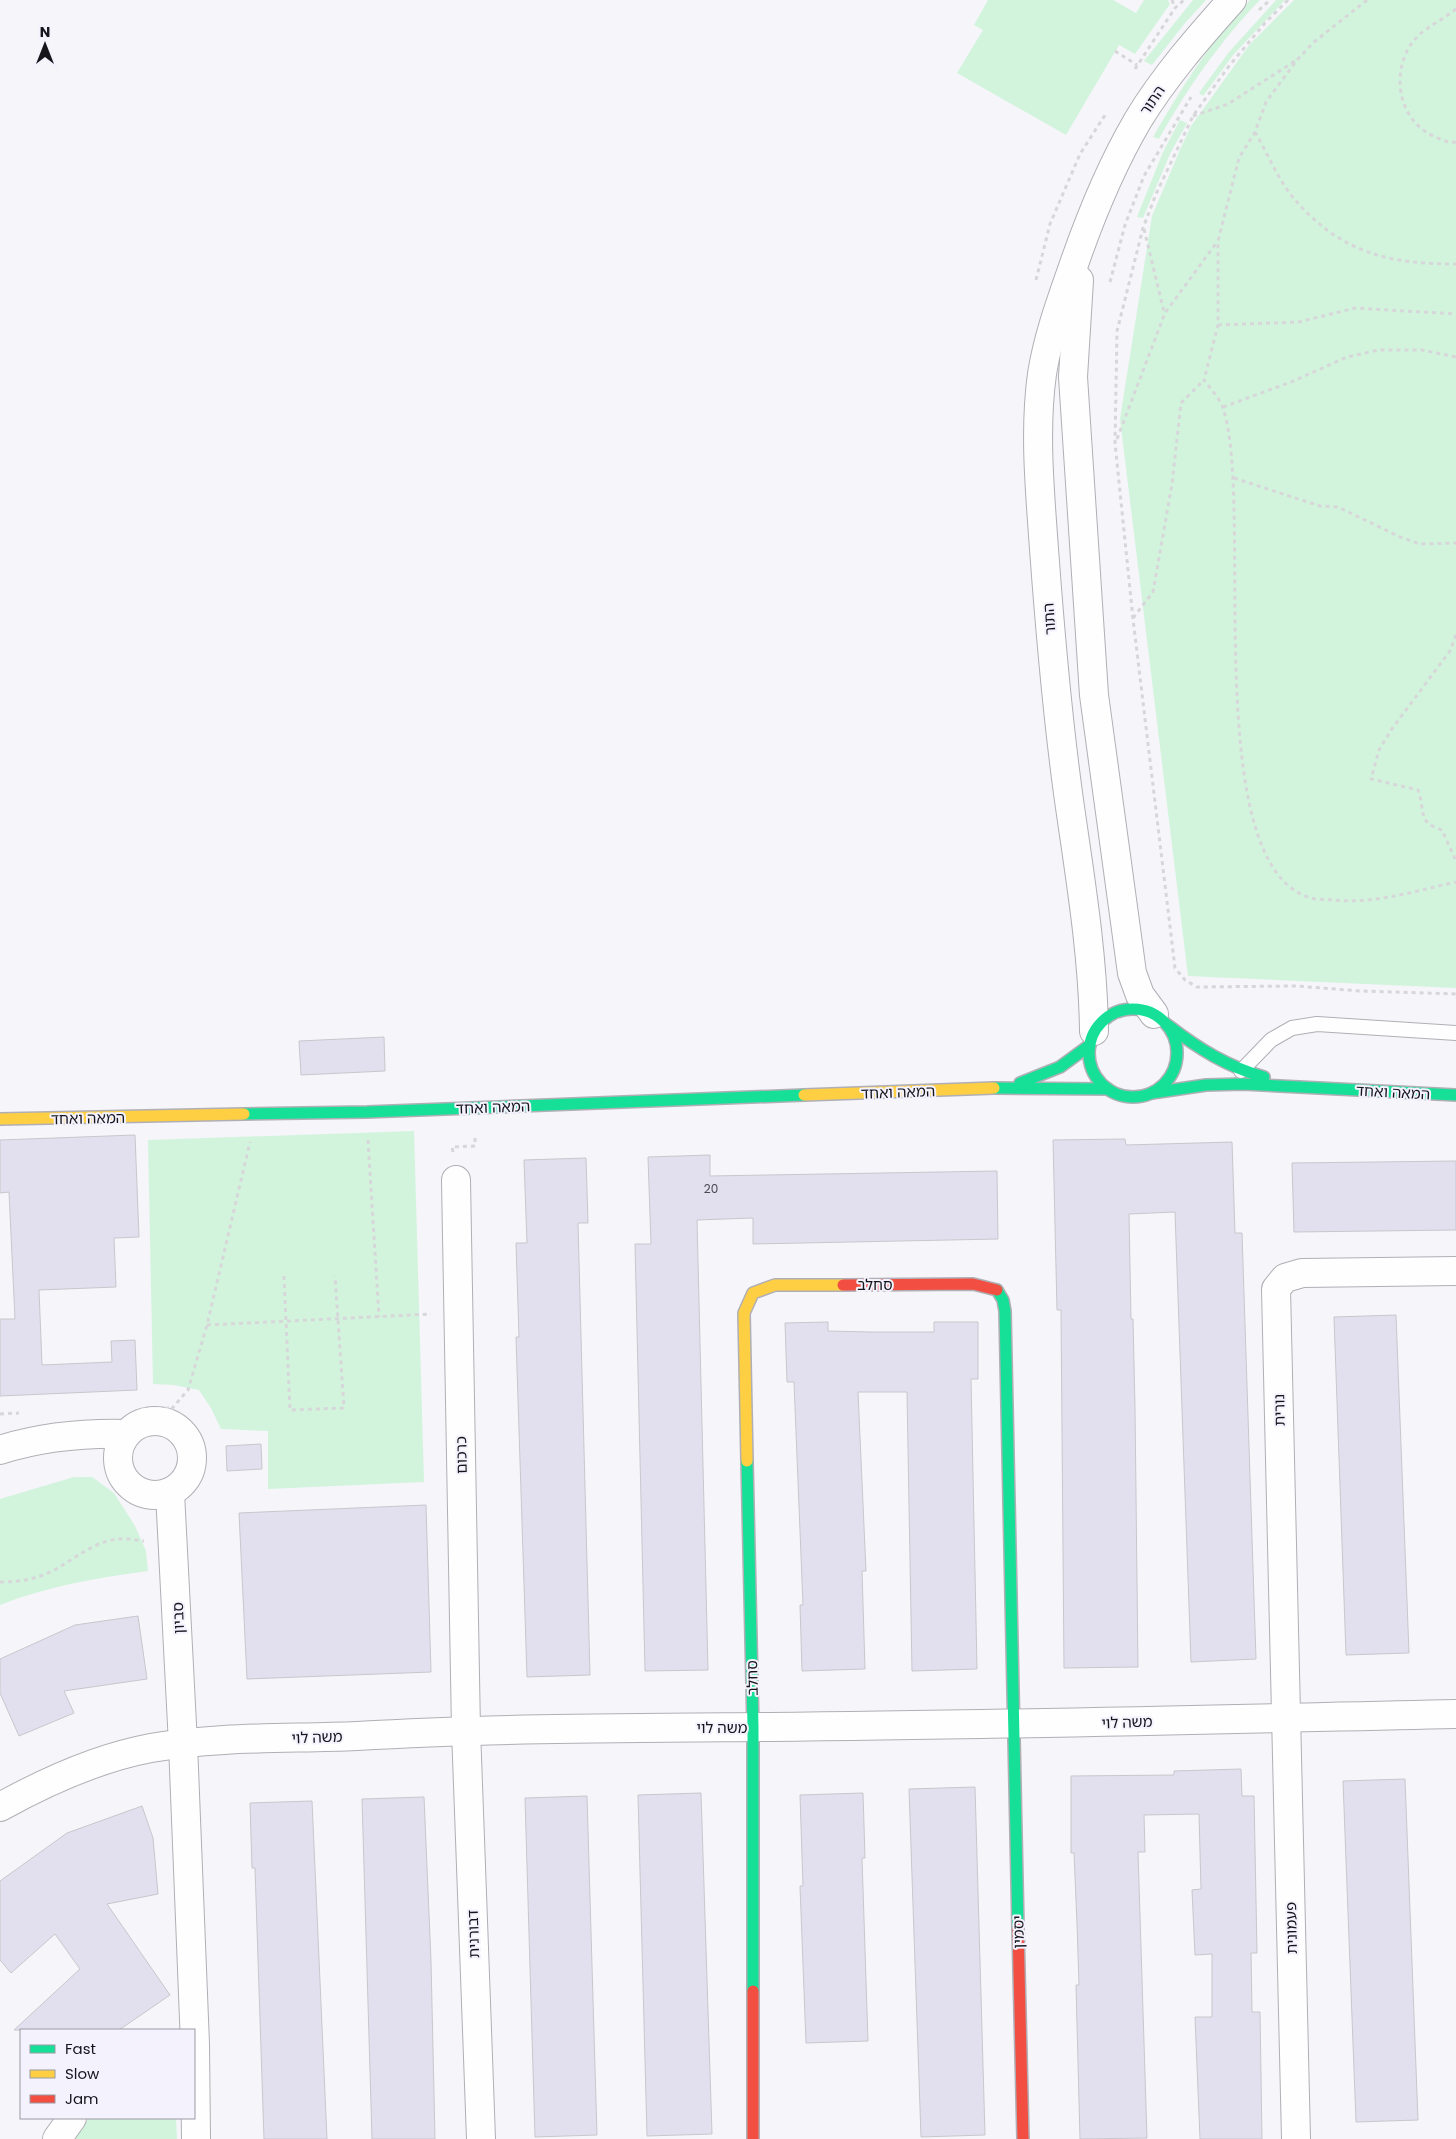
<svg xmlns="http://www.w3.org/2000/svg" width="1456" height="2139" viewBox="0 0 1456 2139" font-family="Poppins,'Noto Sans Hebrew',sans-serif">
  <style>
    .green { fill: #d2f4dd }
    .building { fill: #e2e0ef; stroke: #c7c7cc }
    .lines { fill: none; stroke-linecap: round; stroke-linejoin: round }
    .lane-casing { stroke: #b0afb5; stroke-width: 16 }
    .street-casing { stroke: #b0afb5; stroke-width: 30 }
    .fast-casing { stroke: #b0afb5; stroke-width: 14 }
    .slow-casing { stroke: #b0afb5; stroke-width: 14 }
    .jam-casing { stroke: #b0afb5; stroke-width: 14 }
    .path { stroke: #d7d7da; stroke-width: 3; stroke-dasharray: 4 4; stroke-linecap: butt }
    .lane { stroke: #fefefe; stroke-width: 14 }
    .street { stroke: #fefefe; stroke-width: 28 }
    .fast { stroke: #16e098; stroke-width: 11 }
    .slow { stroke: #ffcf43; stroke-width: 11 }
    .jam { stroke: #f24e42; stroke-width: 11 }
    .labels { text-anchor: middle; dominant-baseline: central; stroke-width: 4; stroke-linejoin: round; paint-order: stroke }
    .number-label { font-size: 12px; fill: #484850 }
    .street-label { font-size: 15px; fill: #15151b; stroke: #f3f2fd }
  </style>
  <rect width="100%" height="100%" fill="#f5f5fa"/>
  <g class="green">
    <polygon points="988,0 1113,0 1136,13 1144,0 1168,0 1170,4 1135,54 1119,45 1066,135 957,73 983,30 974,25"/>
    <polygon points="1193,0 1206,0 1185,23 1152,65 1144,61"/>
    <path d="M1250,0H1260C1221,40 1186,90 1159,139L1153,137C1181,89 1211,40 1250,0Z"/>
    <polygon points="1276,0 1285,0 1234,54 1203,96 1199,93 1229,52"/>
    <polygon points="1294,0 1456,0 1456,988 1188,976 1120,419 1152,216 1179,152 1191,126 1250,44"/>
    <polygon points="1180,120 1187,123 1170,154 1143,218 1137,217 1163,152"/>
    <polygon points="414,1131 424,1482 268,1489 268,1431 221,1429 211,1408 199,1390 174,1385 153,1384 148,1140"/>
    <path d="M74,1477H92L114,1493L135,1526L146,1551L148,1571C97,1578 48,1586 0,1605V1499Z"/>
    <polygon points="89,2118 176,2118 177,2139 72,2139"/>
  </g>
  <g class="building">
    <polygon points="384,1037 385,1071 301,1075 299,1041"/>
    <polygon points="135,1135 139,1237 114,1238 116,1287 39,1290 42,1365 112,1362 111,1341 135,1340 137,1390 0,1396 0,1319 15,1319 9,1192 0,1193 0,1140"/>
    <polygon points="1125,1139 1126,1145 1232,1142 1235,1233 1242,1233 1256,1659 1191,1662 1175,1212 1129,1214 1131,1319 1133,1319 1135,1408 1138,1667 1064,1668 1061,1310 1057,1310 1053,1140"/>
    <polygon points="710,1155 710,1176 997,1171 998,1239 753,1244 753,1218 697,1220 708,1670 645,1671 635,1244 651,1244 648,1157"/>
    <polygon points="586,1158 588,1223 578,1223 590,1675 527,1677 516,1337 519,1337 516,1243 527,1243 524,1160"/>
    <polygon points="1456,1161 1456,1230 1294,1232 1292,1163"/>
    <polygon points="1396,1315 1409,1653 1346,1655 1334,1317"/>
    <polygon points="828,1322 828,1331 871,1332 934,1332 934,1322 978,1322 978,1379 971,1379 977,1669 912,1671 907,1392 858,1392 866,1571 862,1571 865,1669 802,1671 800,1605 803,1605 794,1382 787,1382 785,1323"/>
    <polygon points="261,1444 262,1469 227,1471 226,1446"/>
    <polygon points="426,1505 431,1672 247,1679 239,1513"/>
    <polygon points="138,1616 147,1679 64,1691 74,1713 19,1736 0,1693 0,1659 75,1625"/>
    <polygon points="1241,1769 1242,1796 1254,1796 1257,1953 1251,1953 1252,2012 1260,2012 1262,2139 1200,2139 1195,2017 1212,2017 1212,1954 1195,1955 1192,1890 1201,1889 1199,1814 1144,1815 1145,1852 1138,1852 1147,2138 1080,2139 1076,1985 1079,1985 1077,1923 1074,1853 1071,1853 1071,1776 1174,1775 1174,1771"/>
    <polygon points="1405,1779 1418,2120 1356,2122 1343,1781"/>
    <polygon points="975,1787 985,2135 921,2137 909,1789"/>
    <polygon points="701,1793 712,2134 647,2136 638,1795"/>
    <polygon points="863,1793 865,1858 862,1858 868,2041 806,2043 800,1886 803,1886 800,1795"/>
    <polygon points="587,1796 597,2135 535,2137 525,1798"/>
    <polygon points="424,1797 431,1961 435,2139 372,2139 362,1799"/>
    <polygon points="312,1801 327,2139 264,2139 255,1868 252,1868 250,1803"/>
    <polygon points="142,1806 153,1838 158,1894 107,1904 170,1995 119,2030 14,2030 80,1969 55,1934 11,1973 0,1960 0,1881 67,1833"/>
  </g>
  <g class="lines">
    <g class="lane-casing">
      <polyline id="lane" points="1241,1071 1271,1040 1292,1028 1317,1024 1456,1033"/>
    </g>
    <g class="street-casing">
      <g id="street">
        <polyline points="1079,280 1073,377 1094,695 1132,973 1140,995 1154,1014"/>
        <path d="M1094,1031C1093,951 1079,872 1068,793C1057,712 1050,631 1044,549C1040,492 1034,431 1042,374C1048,336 1061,301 1074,264C1091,215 1111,166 1138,120C1164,77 1198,38 1232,0"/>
        <polyline points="456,1180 466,1730 481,2139"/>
        <circle cx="155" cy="1458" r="37"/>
        <path d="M0,1450C41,1437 83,1433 126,1434"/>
        <polyline points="170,1493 183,1744 195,2044 196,2139"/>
        <path d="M0,1807C47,1781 97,1758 151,1748C219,1736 288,1739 357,1736C494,1728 632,1728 770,1727C999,1725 1227,1719 1456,1714"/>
        <polyline points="57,2139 72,2118"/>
        <polyline points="1296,2139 1276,1289 1285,1278 1302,1273 1456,1271"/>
      </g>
    </g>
    <g class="fast-casing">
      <g id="fast">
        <circle cx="1133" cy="1053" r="44"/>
        <path d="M1169,1026C1199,1049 1228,1067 1264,1077"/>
        <polyline points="1020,1083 1060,1067 1090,1045"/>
        <polyline points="994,1088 1108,1089"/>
        <polyline points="1152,1093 1206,1085 1243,1084 1456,1095"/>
        <polyline points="244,1114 367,1112 804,1095"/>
        <polyline points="997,1290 1003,1300 1005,1311 1018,1928"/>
        <polyline points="747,1461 753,1727 753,1991"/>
      </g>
    </g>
    <g class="slow-casing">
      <g id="slow">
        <polyline points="804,1095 994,1088"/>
        <polyline points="0,1119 244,1114"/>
        <polyline points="747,1461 744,1313 753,1293 775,1285 843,1285"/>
      </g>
    </g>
    <g class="jam-casing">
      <g id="jam">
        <polyline points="843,1285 973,1284 997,1290"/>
        <polyline points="1018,1928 1023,2139"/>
        <polyline points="753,1991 753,2139"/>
      </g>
    </g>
    <g class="path">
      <polyline points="1172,0 1175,8"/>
      <polyline points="1288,0 1265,23 1229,66 1193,116 1156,194 1143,228 1117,331 1115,443 1133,619 1175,968 1185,980 1197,987 1296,986 1360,991 1456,994"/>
      <path d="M1367,0L1314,42L1297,60L1266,102L1255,132L1239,158L1218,241V325L1204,380C1210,388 1220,399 1223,408C1255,503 1197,866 1311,898C1318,900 1326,899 1333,900C1376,904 1415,891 1456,882"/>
      <path d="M1456,9C1439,23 1417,30 1407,51C1391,84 1403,125 1438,138C1444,141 1449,143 1456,142"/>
      <polyline points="1259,10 1270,0"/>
      <polyline points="1115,51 1137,65"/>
      <polyline points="1135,69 1175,8 1184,0"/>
      <polyline points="1193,116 1228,104 1295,61"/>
      <path d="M1255,132C1268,154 1279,182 1296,201C1342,253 1389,264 1456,264"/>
      <polyline points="1144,229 1164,312"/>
      <polyline points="1036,280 1050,224 1080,154 1107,112"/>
      <polyline points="1110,282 1125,225 1144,176 1191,97"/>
      <polyline points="1218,325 1299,322 1355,308 1456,314"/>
      <polyline points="1223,407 1291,382 1347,357 1379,350 1422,350 1456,357"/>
      <polyline points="1117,439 1165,313 1217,242"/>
      <polyline points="1234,478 1320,506 1338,507 1400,537 1420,544 1456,543"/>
      <polyline points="1133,618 1153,592 1172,484 1181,403 1204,380"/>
      <path d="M1456,635L1450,651L1391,730L1379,750L1371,779L1418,790C1426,811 1416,822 1442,830L1456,861"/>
      <polyline points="368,1140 379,1317"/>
      <polyline points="453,1152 452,1147 475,1146 475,1135"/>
      <polyline points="284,1276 290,1410 344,1408 335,1276"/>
      <polyline points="207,1325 431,1314"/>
      <polyline points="141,1409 170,1408"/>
      <polyline points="0,1414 19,1413"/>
      <polyline points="161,1421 188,1390 207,1325 250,1142"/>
      <path d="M0,1582C20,1582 38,1579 56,1569C76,1558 93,1542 118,1539C126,1538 136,1540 144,1541"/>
    </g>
    <use href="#lane" class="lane"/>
    <use href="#street" class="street"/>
    <use href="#fast" class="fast"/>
    <use href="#slow" class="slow"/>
    <use href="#jam" class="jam"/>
  </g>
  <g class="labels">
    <g class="number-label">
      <text x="711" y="1188">20</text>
    </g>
    <g class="street-label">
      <text transform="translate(1152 100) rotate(-56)">התור</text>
      <text transform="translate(1049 619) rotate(-94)">התור</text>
      <text transform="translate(898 1092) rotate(-2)">המאה ואחד</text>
      <text transform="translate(1393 1092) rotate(3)">המאה ואחד</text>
      <text transform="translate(493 1107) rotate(-2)">המאה ואחד</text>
      <text transform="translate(88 1118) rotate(-1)">המאה ואחד</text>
      <text x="875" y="1284">סחלב</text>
      <text transform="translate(1279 1410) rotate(-91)">נורית</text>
      <text transform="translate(461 1455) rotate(-91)">כרכום</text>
      <text transform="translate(178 1618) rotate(-92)">סביון</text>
      <text transform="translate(752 1678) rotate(-91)">סחלב</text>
      <text transform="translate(1127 1722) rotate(-2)">משה לוי</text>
      <text x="722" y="1727">משה לוי</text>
      <text transform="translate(317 1737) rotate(-2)">משה לוי</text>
      <text transform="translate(1291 1928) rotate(-91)">פעמונית</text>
      <text transform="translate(1018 1932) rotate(-91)">יסמין</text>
      <text transform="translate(473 1934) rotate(-92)">דבורנית</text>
    </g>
  </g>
  <rect x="20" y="2029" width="175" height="90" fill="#f3f2fd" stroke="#9a9aa3"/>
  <rect x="30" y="2045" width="25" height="8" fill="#16e098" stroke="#9a9aa3"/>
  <text x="65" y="2054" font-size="15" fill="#15151b">Fast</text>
  <rect x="30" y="2070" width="25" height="8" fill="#ffcf43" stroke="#9a9aa3"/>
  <text x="65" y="2079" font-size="15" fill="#15151b">Slow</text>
  <rect x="30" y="2095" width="25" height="8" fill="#f24e42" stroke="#9a9aa3"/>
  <text x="65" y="2104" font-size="15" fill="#15151b">Jam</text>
  <g transform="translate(45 45)" stroke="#f3f2fd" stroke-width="4" paint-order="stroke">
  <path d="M0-4L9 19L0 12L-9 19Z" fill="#15151b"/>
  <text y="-8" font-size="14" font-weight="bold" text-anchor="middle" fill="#15151b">N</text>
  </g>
</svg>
